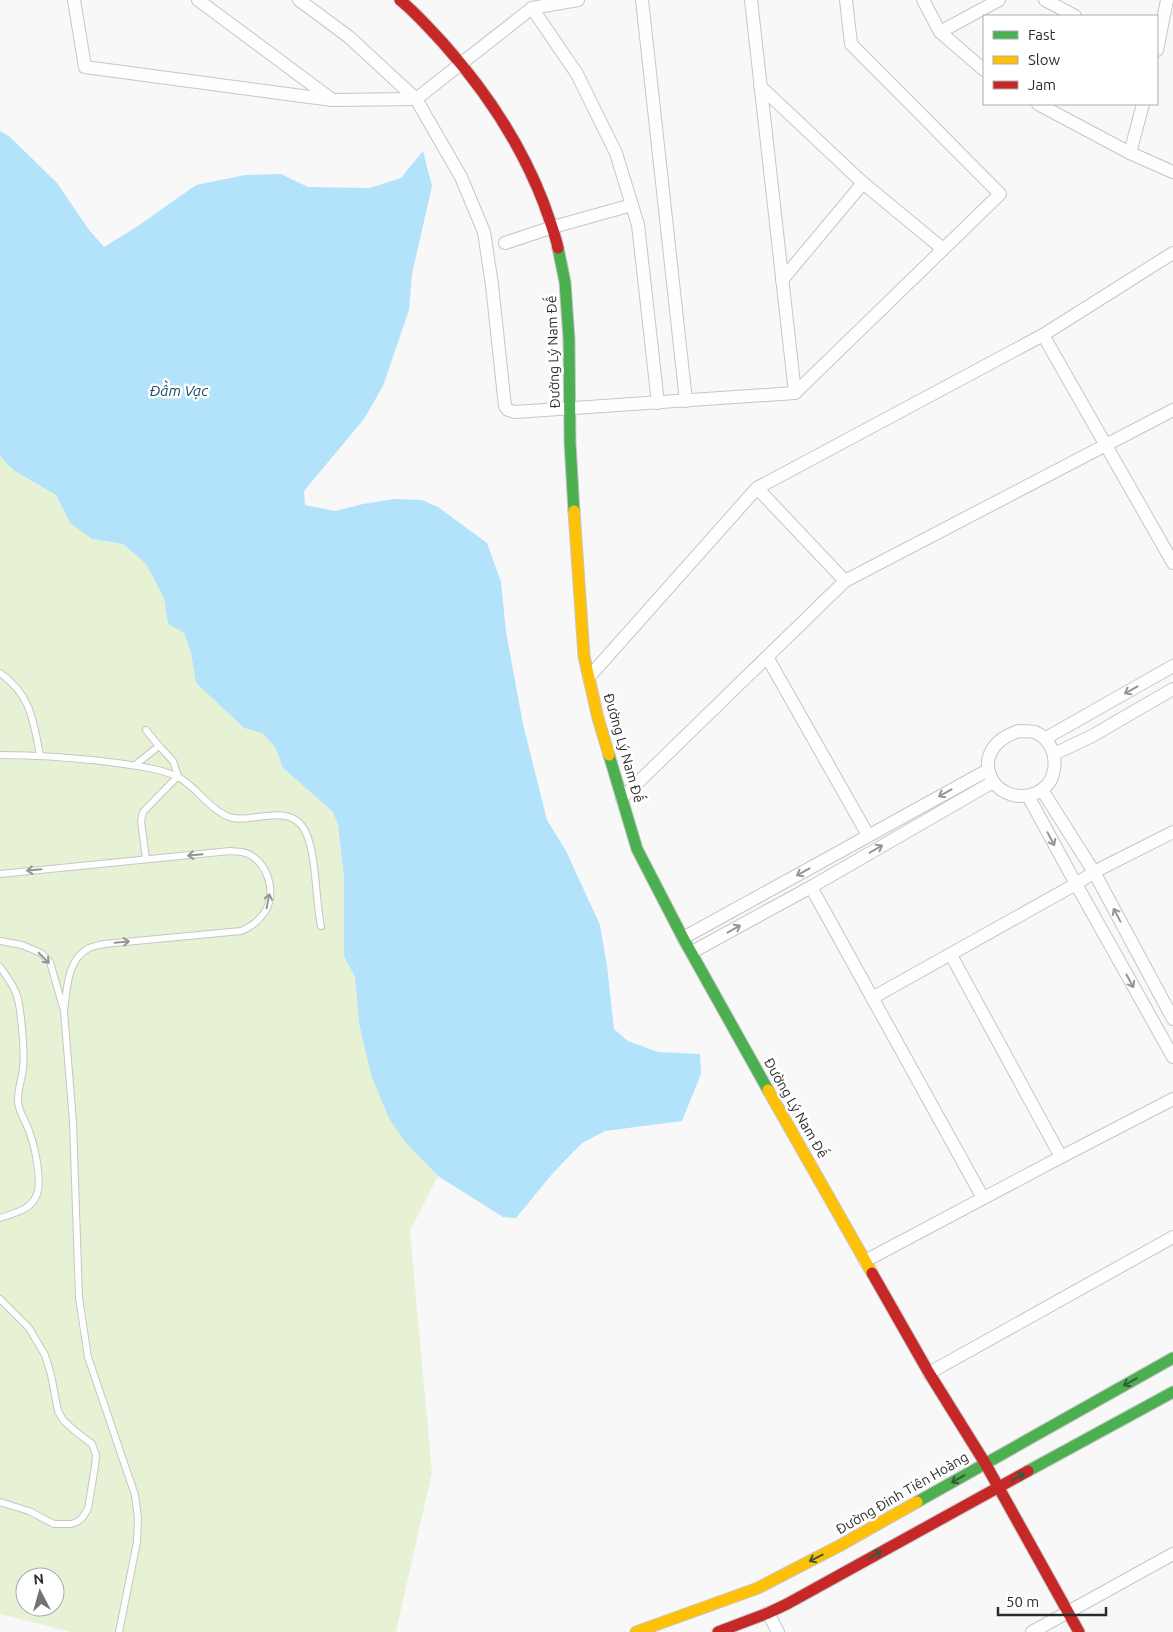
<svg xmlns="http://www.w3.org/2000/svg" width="1173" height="1632" viewBox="0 0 1173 1632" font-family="Ubuntu,sans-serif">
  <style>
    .green { fill: #e7f2d5; fill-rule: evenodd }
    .water { fill: #b3e2fb }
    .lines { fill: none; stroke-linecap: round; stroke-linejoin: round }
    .lane-casing { stroke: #c6c6c7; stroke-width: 8 }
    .street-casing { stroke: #c6c6c7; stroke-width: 14 }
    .fast-casing { stroke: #c6c6c7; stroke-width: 13 }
    .slow-casing { stroke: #c6c6c7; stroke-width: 13 }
    .jam-casing { stroke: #c6c6c7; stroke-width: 13 }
    .lane { stroke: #fefefe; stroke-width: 6 }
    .street { stroke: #fefefe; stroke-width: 12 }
    .fast { stroke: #4caf50; stroke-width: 11 }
    .slow { stroke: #ffc107; stroke-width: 11 }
    .jam { stroke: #c62828; stroke-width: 11 }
    .oneway { stroke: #959596 }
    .oneway2 { stroke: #375a39 }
    .labels { text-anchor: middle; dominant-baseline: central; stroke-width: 5; stroke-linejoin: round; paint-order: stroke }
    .street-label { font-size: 14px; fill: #2c2c2d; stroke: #fff }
    .water-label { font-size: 15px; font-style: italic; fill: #144a62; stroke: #fff }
  </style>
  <rect width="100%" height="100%" fill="#f8f8f9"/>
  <path class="green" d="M0,456L13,470L56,495L70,523L92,539L123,544L146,564L164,598L168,624L184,633L191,653L196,683L244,728L262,733L275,747L283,768L333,812L338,825L344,878V956L355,977L359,1023L405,1142L438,1176L410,1231L432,1472L396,1632H71L0,1614ZM25,1577H55V1607H25Z"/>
  <polygon class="water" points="0,131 10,137 57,183 89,230 104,247 138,226 196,185 245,175 281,174 308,187 370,188 401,178 423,151 432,186 412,274 409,310 383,386 364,419 304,491 305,505 335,511 363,504 394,499 422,500 438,507 487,543 501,582 506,632 523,724 547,820 566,851 600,925 607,966 614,1029 628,1041 658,1052 700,1054 701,1074 682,1121 605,1131 582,1143 553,1173 516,1218 503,1217 438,1176 405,1142 389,1118 371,1075 359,1023 355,977 344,956 344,878 338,825 333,812 283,768 275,747 262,733 244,728 196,683 191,653 184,633 168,624 164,598 146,564 123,544 92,539 70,523 56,495 13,470 0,456"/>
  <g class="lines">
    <g class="lane-casing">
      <g id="lane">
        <path d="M0,673C31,695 33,720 40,755"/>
        <polyline points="146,730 159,746"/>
        <path d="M0,755C39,755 78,758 117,763C137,766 157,768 176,776C195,784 212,814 233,818C254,822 286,805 302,826C317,845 315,900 321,926"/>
        <polyline points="135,765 159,746 173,761 178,776 143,812 141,821 146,859"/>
        <path d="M0,874L230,851C238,852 246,851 252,856C272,870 277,901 260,918C255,924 248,928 241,931L104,944C100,945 94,946 89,948C67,959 67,989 64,1011L50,962L41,953L22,945L0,941"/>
        <path d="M0,967C6,975 12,983 16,993C21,1004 25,1055 23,1068C22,1080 17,1091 18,1102C19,1113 27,1123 30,1134C35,1147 42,1181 37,1194C32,1210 14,1213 0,1218"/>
        <polyline points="64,1011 73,1122 79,1298 88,1357 135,1495 138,1518 137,1542 119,1632"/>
        <polyline points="0,1299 29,1328 45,1355 51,1375 58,1411 63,1420 75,1431 92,1444 96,1455 95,1466 88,1509 82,1518 77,1522 71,1524 54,1524 29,1511 0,1502"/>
      </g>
    </g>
    <g class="street-casing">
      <g id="street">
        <polyline points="74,0 85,67 332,100 416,99 532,8 578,0"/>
        <polyline points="198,0 330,98"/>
        <polyline points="299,0 349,37 416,99 461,177 484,232 492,285 505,406 508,410 515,412 795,393 1000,194 851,44 846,0"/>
        <polyline points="642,0 686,401"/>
        <polyline points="751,0 795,393"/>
        <polyline points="923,0 940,32 984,70"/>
        <polyline points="1045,0 1075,16"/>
        <polyline points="532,8 577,74 616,153 638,225 658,403"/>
        <polyline points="940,32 999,0"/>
        <polyline points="1157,50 1167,0"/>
        <polyline points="760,86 863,183 943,249"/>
        <polyline points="1038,104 1130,153 1173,172"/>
        <polyline points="1130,153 1143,104"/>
        <polyline points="505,243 553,227 632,205"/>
        <polyline points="782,280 863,183"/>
        <polyline points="1043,335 1173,563"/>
        <polyline points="757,488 845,581"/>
        <polyline points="767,657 868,835"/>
        <polyline points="589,677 757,488 1043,335 1173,253"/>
        <path d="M1019,731C1024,731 1030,731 1035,732C1051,739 1058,757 1053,774C1051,783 1044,789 1036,793C993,810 962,749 1019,731Z"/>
        <polyline points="1046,738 1173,666"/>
        <polyline points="1054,754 1092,736 1173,689"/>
        <polyline points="1042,790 1094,872 1173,1019"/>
        <polyline points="1028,796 1076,884 1173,1057"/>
        <polyline points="622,798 845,581 1173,410"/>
        <polyline points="811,887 983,1198"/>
        <polyline points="683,938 988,770"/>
        <polyline points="692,952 811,887 993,782"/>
        <polyline points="951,955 1061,1157"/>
        <polyline points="872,998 1076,884 1094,872 1173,832"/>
        <polyline points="865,1261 1061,1157 1173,1099"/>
        <polyline points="929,1373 1173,1237"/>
        <polyline points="768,1613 778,1632"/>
        <polyline points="1032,1632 1173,1554"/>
      </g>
    </g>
    <g class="fast-casing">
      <g id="fast">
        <polyline points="558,248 565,282 569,339 570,443 574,511"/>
        <polyline points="609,755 637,849 683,938 768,1090"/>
        <polyline points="1028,1471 1173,1392"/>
        <polyline points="917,1502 1173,1358"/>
      </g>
    </g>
    <g class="slow-casing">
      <g id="slow">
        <polyline points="574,511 584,656 598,718 609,755"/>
        <polyline points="768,1090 872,1273"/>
        <polyline points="636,1632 758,1588 839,1546 917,1502"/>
      </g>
    </g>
    <g class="jam-casing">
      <g id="jam">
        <path d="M400,0C416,13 429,28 443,43C486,91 521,144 544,204C549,219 555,233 558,248"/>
        <polyline points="872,1273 929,1373 985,1463 1079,1632"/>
        <polyline points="718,1632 768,1613 787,1604 1028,1471"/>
      </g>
    </g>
    <use href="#lane" class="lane"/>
    <use href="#street" class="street"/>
    <use href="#fast" class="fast"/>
    <use href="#slow" class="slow"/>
    <use href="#jam" class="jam"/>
  </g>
  <defs><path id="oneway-shaft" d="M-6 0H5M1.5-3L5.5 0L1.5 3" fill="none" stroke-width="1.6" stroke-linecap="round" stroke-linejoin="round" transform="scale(1.25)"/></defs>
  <g class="oneway">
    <use href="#oneway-shaft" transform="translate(1131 690) rotate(151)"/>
    <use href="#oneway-shaft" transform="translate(945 793) rotate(151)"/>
    <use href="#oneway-shaft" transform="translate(1051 839) rotate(62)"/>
    <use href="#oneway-shaft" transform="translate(876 849) rotate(-30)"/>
    <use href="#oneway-shaft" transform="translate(195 855) rotate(175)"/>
    <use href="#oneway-shaft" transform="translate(34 870) rotate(175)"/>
    <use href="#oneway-shaft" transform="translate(803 872) rotate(151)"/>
    <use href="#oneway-shaft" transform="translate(268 901) rotate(-79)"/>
    <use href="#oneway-shaft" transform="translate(1117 915) rotate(-118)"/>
    <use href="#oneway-shaft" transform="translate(734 929) rotate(-29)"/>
    <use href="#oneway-shaft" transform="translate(122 942) rotate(-5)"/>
    <use href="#oneway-shaft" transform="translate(44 958) rotate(45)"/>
    <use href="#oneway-shaft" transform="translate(1130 981) rotate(61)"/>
  </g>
  <g class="oneway2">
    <use href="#oneway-shaft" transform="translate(1130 1382) rotate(151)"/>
    <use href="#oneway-shaft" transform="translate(1018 1477) rotate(-29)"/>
    <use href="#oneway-shaft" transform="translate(958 1479) rotate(149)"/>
    <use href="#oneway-shaft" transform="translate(875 1555) rotate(-29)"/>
    <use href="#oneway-shaft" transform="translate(816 1558) rotate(153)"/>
  </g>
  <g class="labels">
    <g class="street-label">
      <text transform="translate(553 352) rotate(-92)">Đường Lý Nam Đế</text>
      <text transform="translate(624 748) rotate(74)">Đường Lý Nam Đế</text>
      <text transform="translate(796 1108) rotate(60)">Đường Lý Nam Đế</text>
      <text transform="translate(902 1493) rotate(-30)">Đường Đinh Tiên Hoàng</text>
    </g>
    <g class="water-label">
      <text x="179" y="390">Đầm Vạc</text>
    </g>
  </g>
  <rect x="983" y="15" width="175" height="90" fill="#ffffff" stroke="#ababab"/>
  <rect x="993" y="31" width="25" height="8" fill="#4caf50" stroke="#ababab"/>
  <text x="1028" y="40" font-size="15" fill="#2c2c2d">Fast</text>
  <rect x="993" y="56" width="25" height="8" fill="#ffc107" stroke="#ababab"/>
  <text x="1028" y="65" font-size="15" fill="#2c2c2d">Slow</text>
  <rect x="993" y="81" width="25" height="8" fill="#c62828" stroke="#ababab"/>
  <text x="1028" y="90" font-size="15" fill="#2c2c2d">Jam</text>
  <g transform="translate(40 1592) rotate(354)"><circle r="24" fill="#ffffff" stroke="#ababab"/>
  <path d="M0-4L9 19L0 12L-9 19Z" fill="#737374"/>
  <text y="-8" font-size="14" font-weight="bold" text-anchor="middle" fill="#2c2c2d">N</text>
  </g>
  <path d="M998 1607v8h108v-8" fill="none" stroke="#2c2c2d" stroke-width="2.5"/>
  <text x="1006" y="1607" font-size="15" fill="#2c2c2d" stroke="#ffffff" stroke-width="4" paint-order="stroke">50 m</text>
</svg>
